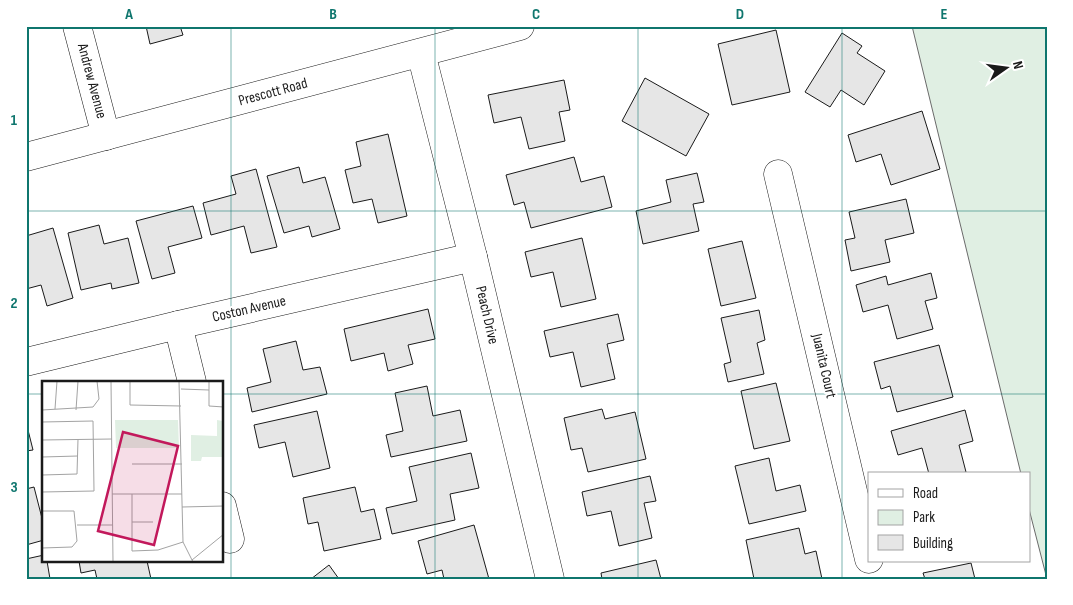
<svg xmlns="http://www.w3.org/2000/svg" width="1073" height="605" viewBox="0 0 1073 605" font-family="'Sofia Sans Condensed',sans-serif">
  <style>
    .green { fill: #e0efe3; stroke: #6a6a6a }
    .building { fill: #e6e6e6; stroke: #1a1a1a }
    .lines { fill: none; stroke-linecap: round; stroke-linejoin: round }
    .minor-casing { stroke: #1a1a1a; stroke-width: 29 }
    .major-casing { stroke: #1a1a1a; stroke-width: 29 }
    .minor { stroke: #fff; stroke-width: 28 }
    .major { stroke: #fff; stroke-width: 28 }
    .grid { fill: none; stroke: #0f766e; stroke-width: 1; stroke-opacity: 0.55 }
    .labels { text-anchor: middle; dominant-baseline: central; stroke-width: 4; stroke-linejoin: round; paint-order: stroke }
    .street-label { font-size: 15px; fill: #1a1a1a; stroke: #fff }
    .inset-road { fill: none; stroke: #a3a3a3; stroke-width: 1 }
    .view { fill: #c2185b; fill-opacity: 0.15; stroke: #c2185b; stroke-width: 2.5 }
    .inset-edge { fill: none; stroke: #1a1a1a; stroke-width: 2.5 }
    .neatline { fill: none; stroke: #0f766e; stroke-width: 2 }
    .grid-label { font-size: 16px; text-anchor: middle; font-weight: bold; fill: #0f766e }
  </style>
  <rect width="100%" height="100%" fill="#fff"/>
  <polygon class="green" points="912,26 1047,26 1047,579 1029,509 1029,474 1021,474"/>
  <g class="building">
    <polygon points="146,26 180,26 183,35 150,44"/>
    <polygon points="776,30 790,92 732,105 718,44"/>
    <polygon points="842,33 862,46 857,53 885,71 864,105 841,90 830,107 805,92"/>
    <polygon points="645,78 709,114 686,156 622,121"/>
    <polygon points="564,80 570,110 559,112 565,141 529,149 521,117 494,123 488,95"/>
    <polygon points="922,111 940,169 891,185 881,154 856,162 848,135"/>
    <polygon points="388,134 407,216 378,223 372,199 353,203 345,170 361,166 356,142"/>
    <polygon points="574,157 581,182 604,176 612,207 531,228 524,202 514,205 506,175"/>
    <polygon points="299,167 303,183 325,177 340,229 312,237 309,226 284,233 267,176"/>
    <polygon points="256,169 277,247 251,253 244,226 211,235 203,203 236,194 231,176"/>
    <polygon points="697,173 704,202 693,204 699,231 643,244 636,211 671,202 666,180"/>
    <polygon points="906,199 914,233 885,240 890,262 851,271 845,240 855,238 849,212"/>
    <polygon points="193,206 202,238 168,247 175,273 152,279 136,221"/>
    <polygon points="99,225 104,244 128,238 139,283 112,289 111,283 81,290 68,233"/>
    <polygon points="53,228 73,298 47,306 41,285 26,289 26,236"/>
    <polygon points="582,238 596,299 561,307 553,272 531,277 525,252"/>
    <polygon points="742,241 756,298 721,306 708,249"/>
    <polygon points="931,273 937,298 925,301 933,329 897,339 888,305 863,312 856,285 886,276 888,285"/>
    <polygon points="428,309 435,339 408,345 413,364 388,371 384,353 351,361 344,329"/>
    <polygon points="759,310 765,340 757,343 764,374 728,382 724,364 731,362 721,318"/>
    <polygon points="618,314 624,340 607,344 615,379 581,387 573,352 550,357 544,331"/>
    <polygon points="296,341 303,370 320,367 327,394 252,412 247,388 271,382 263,349"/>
    <polygon points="939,345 953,397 897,412 890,386 881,389 874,362"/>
    <polygon points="776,383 790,441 754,449 741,391"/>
    <polygon points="427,386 433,416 460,410 467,441 391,457 386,435 403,431 395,393"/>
    <polygon points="602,409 605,419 635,412 646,459 588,472 582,448 571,450 564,418"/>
    <polygon points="965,410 973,441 959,445 966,472 959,474 929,474 922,448 898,455 891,431"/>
    <polygon points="317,411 330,468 293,477 285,442 259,448 254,425"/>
    <polygon points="26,422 33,450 26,451"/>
    <polygon points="471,453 479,488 450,494 455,520 392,534 386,508 417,501 409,467"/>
    <polygon points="769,458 776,491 800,485 806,511 749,524 735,466"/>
    <polygon points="650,476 656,501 644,503 652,538 619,546 611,511 587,516 582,492"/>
    <polygon points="34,487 44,526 44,540 26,545 26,489"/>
    <polygon points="355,487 361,512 374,509 381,539 324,551 318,522 308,524 303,498"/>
    <polygon points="474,525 489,579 444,579 442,570 427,574 418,541"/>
    <polygon points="799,528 805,554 816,551 822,579 754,579 746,540"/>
    <polygon points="44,555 44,561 47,561 50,579 26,579 26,559"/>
    <polygon points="656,560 661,579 602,579 601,573"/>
    <polygon points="79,561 147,561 151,579 97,579 95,570 81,573"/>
    <polygon points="971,563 975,579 925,579 923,573"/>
    <polygon points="329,565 339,579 311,579"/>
  </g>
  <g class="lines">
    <g class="minor-casing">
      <g id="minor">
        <polyline points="77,26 106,136"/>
        <polyline points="421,53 473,257 550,579"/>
        <polyline points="778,174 869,559"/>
        <polyline points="178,325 192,382"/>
        <polyline points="26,362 178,325 473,257"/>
        <polyline points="222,506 230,539"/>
      </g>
    </g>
    <g class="major-casing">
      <polyline id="major" points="26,157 520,26"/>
    </g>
    <use href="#minor" class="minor"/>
    <use href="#major" class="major"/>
  </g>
  <path class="grid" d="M231,26V579M435,26V579M638,26V579M842,26V579M26,211H1047M26,394H44M222,394H1047"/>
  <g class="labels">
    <g class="street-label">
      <text transform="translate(92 81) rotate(75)">Andrew Avenue</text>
      <text transform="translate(273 92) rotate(-15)">Prescott Road</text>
      <text transform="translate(249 309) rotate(-13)">Coston Avenue</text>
      <text transform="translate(487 315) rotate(77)">Peach Drive</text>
      <text transform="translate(824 366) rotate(77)">Juanita Court</text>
    </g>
  </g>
  <g transform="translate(42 381)">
    <rect width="181" height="181" fill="#fff"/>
    <path d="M73,39H136L137,67H74ZM175,39L181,40V76H160L159,80H149V54L175,55Z" fill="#e0efe3"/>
    <path class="inset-road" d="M69,0L71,181M88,0V24L139,25M137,0L141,161L151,181M167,0V25L182,26M139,8L167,9M13,28L15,0M0,29L51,26L57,18L55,0M34,29L36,0M0,41L51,40L52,110L0,111M0,59L70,58M0,76L36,75M90,83H140M0,94L35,93L36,58M70,113H140M90,113V170L116,169L141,161M140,126L182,125M0,130H32L35,160L30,166L0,167M90,141H111M35,144H71M150,179L182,153"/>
    <path class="view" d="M81,51L136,65L112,164L56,150Z"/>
    <rect width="181" height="181" class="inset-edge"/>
  </g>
  <rect width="1073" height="605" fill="none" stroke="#ffffff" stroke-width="55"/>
  <rect x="868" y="472" width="162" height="90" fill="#ffffff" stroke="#a3a3a3"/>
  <rect x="878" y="489" width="25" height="8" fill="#ffffff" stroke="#a3a3a3"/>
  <text x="913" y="498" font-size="15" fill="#1a1a1a">Road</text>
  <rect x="878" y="510" width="25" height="15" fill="#e0efe3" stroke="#a3a3a3"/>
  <text x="913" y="522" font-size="15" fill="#1a1a1a">Park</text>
  <rect x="878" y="535" width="25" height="15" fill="#e6e6e6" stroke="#a3a3a3"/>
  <text x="913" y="548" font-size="15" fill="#1a1a1a">Building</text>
  <g transform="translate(1006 68) rotate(76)" stroke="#ffffff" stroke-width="4" paint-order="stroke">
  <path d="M0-4L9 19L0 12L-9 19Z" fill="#1a1a1a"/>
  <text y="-8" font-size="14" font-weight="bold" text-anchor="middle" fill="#1a1a1a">N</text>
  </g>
  <rect x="28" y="28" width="1018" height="550" class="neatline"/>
  <g class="grid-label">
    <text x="129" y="19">A</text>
    <text x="333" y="19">B</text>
    <text x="536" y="19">C</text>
    <text x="740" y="19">D</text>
    <text x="944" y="19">E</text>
    <text x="14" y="125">1</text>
    <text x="14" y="308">2</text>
    <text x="14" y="492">3</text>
  </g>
</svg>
